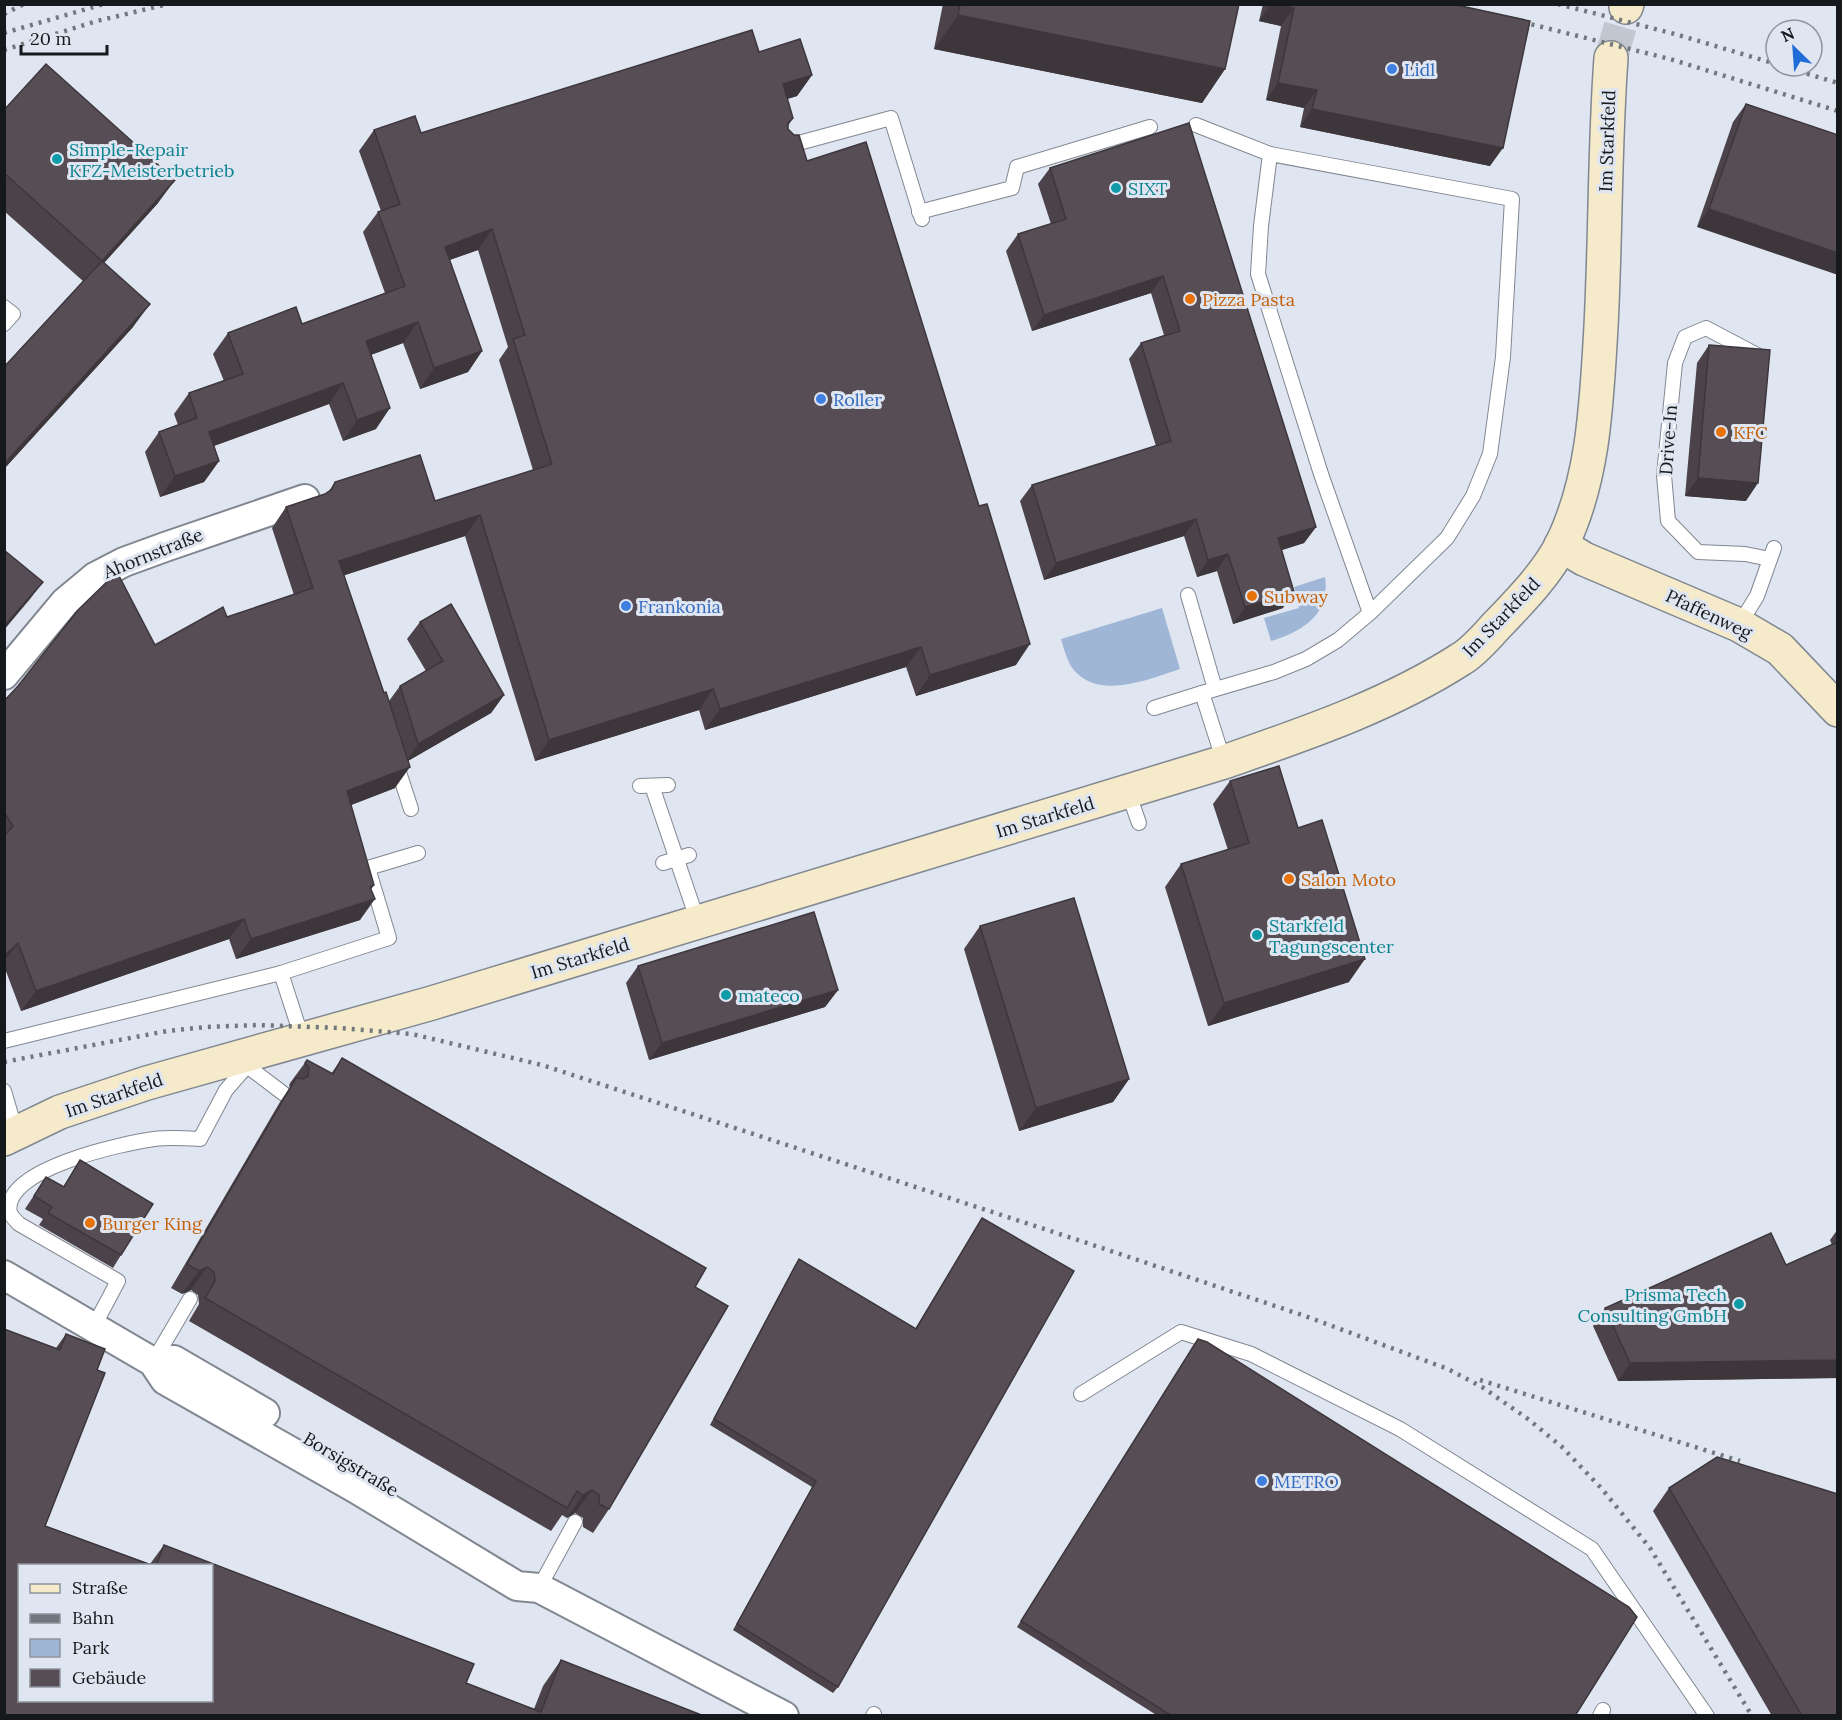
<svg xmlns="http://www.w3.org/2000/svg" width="1842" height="1720" viewBox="0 0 1842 1720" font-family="Lora,serif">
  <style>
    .green { fill: #9fb6d7 }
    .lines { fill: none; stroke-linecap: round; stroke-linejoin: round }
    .secondary-tunnel { stroke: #c1c7d1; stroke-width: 33; stroke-dasharray: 33 16; stroke-linecap: butt }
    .lane-casing { stroke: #818791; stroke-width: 16 }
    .street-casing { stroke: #818791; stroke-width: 32 }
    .secondary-casing { stroke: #818791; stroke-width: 36 }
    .lane { stroke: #fff; stroke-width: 14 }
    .street { stroke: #fff; stroke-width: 28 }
    .secondary { stroke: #f5eaca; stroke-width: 33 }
    .rail { stroke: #72777d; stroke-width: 4.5; stroke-dasharray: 3 6; stroke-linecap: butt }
    .wall { fill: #4b4349; fill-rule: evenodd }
    .shaded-wall { fill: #3d373c }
    .building { fill: #574e55; stroke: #3d373c; stroke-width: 1.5 }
    .shop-dot { fill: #3f7fe0; stroke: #dfe6f1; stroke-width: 2 }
    .culture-dot { fill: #0f9aa8; stroke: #dfe6f1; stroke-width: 2 }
    .food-dot { fill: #e8710a; stroke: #dfe6f1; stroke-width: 2 }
    .labels { text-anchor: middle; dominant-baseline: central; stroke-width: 6; stroke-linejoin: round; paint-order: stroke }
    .shop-label { font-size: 18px; fill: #366cbe; stroke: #dfe6f1; text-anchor: start }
    .street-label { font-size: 18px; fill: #16191c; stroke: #dfe6f1 }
    .culture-label { font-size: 18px; fill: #0d838f; stroke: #dfe6f1; text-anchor: start }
    .food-label { font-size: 18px; fill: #c56008; stroke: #dfe6f1; text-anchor: start }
  </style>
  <rect width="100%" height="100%" fill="#dfe6f1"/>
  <g class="green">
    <path d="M1325,577C1331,615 1301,632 1271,641L1264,618L1299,608L1294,587Z"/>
    <path d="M1162,608L1180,669C1149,679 1098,701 1073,669C1067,661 1064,649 1061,639Z"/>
  </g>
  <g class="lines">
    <polyline class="secondary-tunnel" points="1611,58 1626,7"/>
    <g class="lane-casing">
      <g id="lane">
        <polyline points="1196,125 1270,154"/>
        <polyline points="784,147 891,118 922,219"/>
        <polyline points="919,212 1012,188 1017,167 1150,127"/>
        <polyline points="4,307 13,314 4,324"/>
        <polyline points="1759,356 1706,328 1685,337 1675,363 1664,475 1668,521 1698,552 1745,554 1770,559"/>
        <polyline points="1188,595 1215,689"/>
        <polyline points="1739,625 1757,596 1774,548"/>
        <polyline points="1154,708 1202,693"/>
        <polyline points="1224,762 1202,693 1274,672 1306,659 1338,640 1370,613 1447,538 1473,496 1490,454 1503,357 1512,199 1270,154 1261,226 1258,274 1321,474 1370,613"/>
        <polyline points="396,763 411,809"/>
        <polyline points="640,786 668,785"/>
        <polyline points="652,786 698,922"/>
        <polyline points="1128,792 1139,823"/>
        <polyline points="663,863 689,855"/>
        <polyline points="281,973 302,1038"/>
        <polyline points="4,1041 281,973 389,938 368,868 418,853"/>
        <polyline points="247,1066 284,1094"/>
        <polyline points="4,1091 16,1132"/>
        <path d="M93,1328L118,1281L19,1224C16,1221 12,1217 10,1213C0,1169 125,1143 154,1139C170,1137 184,1138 200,1139L226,1090L247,1066L245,1059"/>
        <polyline points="153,1362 190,1299"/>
        <polyline points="1081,1394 1181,1332 1251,1354 1400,1429 1592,1549 1707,1716"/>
        <polyline points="539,1588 575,1522"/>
        <polyline points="873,1716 874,1714"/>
        <polyline points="1600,1716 1603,1710"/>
      </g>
    </g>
    <g class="street-casing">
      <g id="street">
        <polyline points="4,675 65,602 95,577 124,562 165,547 305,499"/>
        <polyline points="4,1275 153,1362 165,1380 355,1488 517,1586 539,1588 784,1716"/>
        <polyline points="153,1362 174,1360 265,1413"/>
      </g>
    </g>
    <g class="secondary-casing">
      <g id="secondary">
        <polyline points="1626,7 1627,4"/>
        <polyline points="1561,545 1584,559 1739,625 1780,649 1838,710"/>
        <path d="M4,1139L60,1112L147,1083L432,1003L1224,762C1304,734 1388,706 1461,659C1476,650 1488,634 1500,622C1523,598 1547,573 1562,544C1592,482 1596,412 1600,344C1606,249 1604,153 1611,58"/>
      </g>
    </g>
    <use href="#lane" class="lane"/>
    <use href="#street" class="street"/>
    <use href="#secondary" class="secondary"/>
    <g class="rail">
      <polyline points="1558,4 1675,34 1776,64"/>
      <polyline points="4,14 24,4"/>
      <polyline points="1514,20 1670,59 1838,111"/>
      <polyline points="4,33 104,4"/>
      <polyline points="4,50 97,21 168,4"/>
      <polyline points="1781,66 1838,83"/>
      <polyline points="4,1062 167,1031 206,1027 258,1025 340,1028 412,1034 542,1065 1081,1241 1305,1316 1448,1369 1482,1387 1528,1419 1562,1447 1602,1489 1650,1548 1752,1716"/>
      <polyline points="1480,1380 1740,1461"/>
    </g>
  </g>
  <g class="wall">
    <polygon points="943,4 1239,4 1225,69 1202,103 934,49"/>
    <polygon points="1263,4 1452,4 1490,166 1300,127 1304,108 1266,100 1281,26 1259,21"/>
    <polygon points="759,52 812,75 797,96 787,99 793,118 788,126 788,129 807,161 1016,665 916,696 906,667 705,730 699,710 535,761 465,536 344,575 384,693 389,701 400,686 426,671 407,639 420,622 504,695 491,713 408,761 395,788 351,805 371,890 360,920 236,959 229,939 21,1011 4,966 4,701 227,617 294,595 272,528 286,507 325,494 329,491 335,482 435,501 533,470 499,360 508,347 478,250 449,260 482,351 468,372 420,389 403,343 371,355 376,429 343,441 329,404 214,446 219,461 204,482 160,497 145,452 159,432 178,425 174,414 189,393 224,381 213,354 228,333 302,324 385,293 363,232 378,212 381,211 359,151 374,130 421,133"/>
    <polygon points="1746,104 1838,135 1697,227 1733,122"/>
    <polygon points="4,110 158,203 104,263 133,327 4,469 4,367 83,281 4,211"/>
    <polygon points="1189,123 1316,527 1304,543 1282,550 1283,608 1233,624 1217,571 1197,577 1184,536 1044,580 1020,501 1032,485 1156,446 1129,359 1141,343 1164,335 1151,293 1032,331 1006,251 1018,234 1051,224 1038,184 1050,168"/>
    <polygon points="1709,345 1746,501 1685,496 1697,363"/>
    <polygon points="1230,781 1298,828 1349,982 1208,1026 1165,887 1181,864 1228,850 1213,804"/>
    <polygon points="980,926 1129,1079 1113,1102 1019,1131 964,949"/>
    <polygon points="638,966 838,990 825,1007 649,1060 626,983"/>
    <polygon points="342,1058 695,1287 609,1509 593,1533 583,1527 583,1518 575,1513 567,1518 562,1515 551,1531 189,1321 199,1304 198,1295 191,1290 182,1294 171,1288 280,1102 290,1087 289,1086 290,1083 307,1060 331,1074"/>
    <polygon points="80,1160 121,1255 113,1268 39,1225 43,1219 25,1209 46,1177 63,1187"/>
    <polygon points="982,1218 838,1687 833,1693 733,1630 812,1487 710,1425 795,1265 799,1259 915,1329"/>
    <polygon points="1838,1229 1838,1378 1618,1381 1593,1326 1605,1308 1786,1265 1832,1245 1830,1240"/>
    <path d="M4,1329L56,1348L66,1334L105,1349L97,1370L105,1373L45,1526L150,1564L164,1545L474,1664L466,1683L534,1709L543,1686L561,1660L704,1716H4ZM20,1566H212V1701H20Z"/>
    <polygon points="1194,1345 1575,1716 1158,1716 1017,1627"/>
    <polygon points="1669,1488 1838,1716 1772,1716 1653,1511"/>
  </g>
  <g class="shaded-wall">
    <polygon points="1271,4 1276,4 1294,8 1281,26 1259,21"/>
    <polygon points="958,15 1225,69 1202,103 934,49"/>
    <polygon points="812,75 797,96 768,105 783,84"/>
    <polygon points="1278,83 1317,90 1304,108 1266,100"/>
    <polygon points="1312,109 1503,148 1490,166 1300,127"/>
    <polygon points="175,180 158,203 85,284 102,261"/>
    <polygon points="1709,209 1838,253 1838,275 1697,227"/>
    <polygon points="492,229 478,250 430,267 445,247"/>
    <polygon points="1163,276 1151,293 1032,331 1044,315"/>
    <polygon points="150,304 133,327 4,469 4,464"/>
    <polygon points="418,322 403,343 351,362 366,341"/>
    <polygon points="482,351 468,372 420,389 434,368"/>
    <polygon points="343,383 329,404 194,453 209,432"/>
    <polygon points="390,408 376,429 343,441 357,420"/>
    <polygon points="219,461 204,482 160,497 175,476"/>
    <polygon points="1698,478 1758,483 1746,501 1685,496"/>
    <polygon points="480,515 465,536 324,582 339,561"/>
    <polygon points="1196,519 1184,536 1044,580 1056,563"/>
    <polygon points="1316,527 1304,543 1266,555 1278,538"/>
    <polygon points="1228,554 1217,571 1197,577 1208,560"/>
    <polygon points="43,582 30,599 4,630 4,626"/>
    <polygon points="1294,592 1283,608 1233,624 1245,607"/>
    <polygon points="1030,644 1016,665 916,696 930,675"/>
    <polygon points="921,647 906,667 705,730 720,709"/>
    <polygon points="713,689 699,710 535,761 549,740"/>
    <polygon points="504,695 491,713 406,762 418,744"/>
    <polygon points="410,767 395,788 333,812 347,791"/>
    <polygon points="374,885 362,903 375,899 360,920 236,959 251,939"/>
    <polygon points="244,919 229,939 21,1011 36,991"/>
    <polygon points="18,943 4,962 4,956"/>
    <polygon points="1365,959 1349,982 1208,1026 1224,1003"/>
    <polygon points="838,990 825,1007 649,1060 662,1043"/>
    <polygon points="1129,1079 1113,1102 1019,1131 1036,1108"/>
    <polygon points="207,1267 191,1290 182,1294 199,1271"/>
    <polygon points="1838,1360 1838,1378 1618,1381 1630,1363"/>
    <polygon points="592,1490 575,1513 567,1518 583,1495"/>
  </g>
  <g class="building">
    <polygon points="960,4 1239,4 1225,69 958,15"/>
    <polygon points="1276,4 1452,4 1530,21 1503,148 1312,109 1317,90 1278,83 1294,8"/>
    <polygon points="752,30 759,52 800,39 812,75 783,84 793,118 788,123 788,129 794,135 799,135 807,161 866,142 979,506 987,504 1030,644 930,675 921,647 720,709 713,689 549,740 480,515 339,561 384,693 386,692 410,767 347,791 374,885 370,887 375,899 251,939 244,919 36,991 18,943 4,956 4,836 13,826 4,812 4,701 18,686 78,610 117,572 155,645 223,607 227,617 313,588 286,507 325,494 332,489 335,482 420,455 435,501 552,464 513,339 525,335 492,229 445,247 482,351 434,368 418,322 366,341 390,408 357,420 343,383 209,432 219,461 175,476 159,432 197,418 189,393 243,374 228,333 296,307 302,324 405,286 378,212 400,204 374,130 415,116 421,133"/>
    <polygon points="46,64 175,180 102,261 4,173 4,110"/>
    <polygon points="1746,104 1838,135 1838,253 1709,209"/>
    <polygon points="1189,123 1316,527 1278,538 1294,592 1245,607 1228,554 1208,560 1196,519 1056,563 1032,485 1171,441 1141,343 1180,331 1163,276 1044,315 1018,234 1066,219 1050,168"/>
    <polygon points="102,261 150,304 4,464 4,367"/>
    <polygon points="1709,345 1770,350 1758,483 1698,478"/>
    <polygon points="4,550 43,582 4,626"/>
    <polygon points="451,604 504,695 418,744 400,686 443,661 420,622"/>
    <polygon points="1279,766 1298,828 1322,820 1365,959 1224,1003 1181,864 1249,843 1230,781"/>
    <polygon points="1074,898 1129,1079 1036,1108 980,926"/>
    <polygon points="814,912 838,990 662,1043 638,966"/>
    <polygon points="342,1058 706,1268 695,1287 728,1306 609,1509 599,1504 599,1495 592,1490 583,1495 577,1491 567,1508 205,1298 215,1281 214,1272 207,1267 199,1271 187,1264 296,1078 303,1079 308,1076 309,1068 305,1063 307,1060 333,1074"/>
    <polygon points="80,1160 153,1204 121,1255 48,1213 52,1207 34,1196 46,1177 64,1187"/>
    <polygon points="982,1218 1074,1271 838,1687 737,1624 816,1481 714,1419 799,1259 916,1329"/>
    <polygon points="1771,1233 1786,1265 1838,1242 1838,1360 1630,1363 1605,1308"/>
    <polygon points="4,1329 60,1350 66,1334 105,1349 97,1370 105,1373 45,1526 154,1566 20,1566 20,1701 212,1701 212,1566 156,1566 164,1545 474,1664 466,1683 541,1712 561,1660 704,1716 4,1716"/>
    <polygon points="1198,1339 1207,1342 1629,1607 1637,1617 1575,1716 1172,1716 1021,1621"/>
    <polygon points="1717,1457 1838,1494 1838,1716 1802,1716 1669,1488"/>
  </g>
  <g class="shop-dot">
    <circle cx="1392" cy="69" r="6"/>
    <circle cx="821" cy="399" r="6"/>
    <circle cx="626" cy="606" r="6"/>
    <circle cx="1262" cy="1481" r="6"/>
  </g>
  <g class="culture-dot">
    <circle cx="57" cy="159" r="6"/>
    <circle cx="1116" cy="188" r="6"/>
    <circle cx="1257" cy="935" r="6"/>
    <circle cx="726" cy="995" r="6"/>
    <circle cx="1739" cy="1304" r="6"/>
  </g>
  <g class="food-dot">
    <circle cx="1190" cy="299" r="6"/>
    <circle cx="1721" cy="432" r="6"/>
    <circle cx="1252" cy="596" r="6"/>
    <circle cx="1289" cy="879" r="6"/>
    <circle cx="90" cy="1223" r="6"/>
  </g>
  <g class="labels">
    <g class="shop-label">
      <text x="1404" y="69">Lidl</text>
      <text x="833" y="399">Roller</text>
      <text x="638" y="606">Frankonia</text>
      <text x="1274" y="1481">METRO</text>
    </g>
    <g class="street-label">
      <text transform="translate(1607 141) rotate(-88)">Im Starkfeld</text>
      <text transform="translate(1668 440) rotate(-86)">Drive-In</text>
      <text transform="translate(153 553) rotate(-22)">Ahornstraße</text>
      <text transform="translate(1709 614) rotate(25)">Pfaffenweg</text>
      <text transform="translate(1501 617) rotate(-46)">Im Starkfeld</text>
      <text transform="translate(1045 817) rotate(-17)">Im Starkfeld</text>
      <text transform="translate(580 958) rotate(-17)">Im Starkfeld</text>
      <text transform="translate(114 1095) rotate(-19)">Im Starkfeld</text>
      <text transform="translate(351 1464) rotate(31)">Borsigstraße</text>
    </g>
    <g class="culture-label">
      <text x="69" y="149">Simple-Repair<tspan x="69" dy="21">KFZ-Meisterbetrieb</tspan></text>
      <text x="1128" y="188">SIXT</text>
      <text x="1269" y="925">Starkfeld<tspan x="1269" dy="21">Tagungscenter</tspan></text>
      <text x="738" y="995">mateco</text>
      <text x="1727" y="1294" text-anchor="end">Prisma Tech<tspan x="1727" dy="21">Consulting GmbH</tspan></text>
    </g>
    <g class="food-label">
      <text x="1202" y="299">Pizza Pasta</text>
      <text x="1733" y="432">KFC</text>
      <text x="1264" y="596">Subway</text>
      <text x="1301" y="879">Salon Moto</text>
      <text x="102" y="1223">Burger King</text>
    </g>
  </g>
  <rect width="1842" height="1720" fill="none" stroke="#16191c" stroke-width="12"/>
  <rect x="18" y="1564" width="195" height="138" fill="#dfe6f1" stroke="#8f949c" stroke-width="1.5"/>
  <rect x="30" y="1584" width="30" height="9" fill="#f5eaca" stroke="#8f949c" stroke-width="1.5"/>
  <text x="72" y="1594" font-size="18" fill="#16191c">Straße</text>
  <rect x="30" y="1614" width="30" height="9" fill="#72777d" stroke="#8f949c" stroke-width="1.5"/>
  <text x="72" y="1624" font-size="18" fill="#16191c">Bahn</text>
  <rect x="30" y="1639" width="30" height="18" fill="#9fb6d7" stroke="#8f949c" stroke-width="1.5"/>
  <text x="72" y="1654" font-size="18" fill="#16191c">Park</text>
  <rect x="30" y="1669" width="30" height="18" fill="#574e55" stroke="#8f949c" stroke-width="1.5"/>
  <text x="72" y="1684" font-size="18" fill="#16191c">Gebäude</text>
  <g transform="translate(1794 48) rotate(335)"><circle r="28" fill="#dfe6f1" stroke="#8f949c" stroke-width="1.5"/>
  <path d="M0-4.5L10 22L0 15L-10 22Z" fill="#216dd8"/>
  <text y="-9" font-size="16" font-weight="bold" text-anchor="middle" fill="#16191c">N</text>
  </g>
  <path d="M21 45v9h86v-9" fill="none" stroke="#16191c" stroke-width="3"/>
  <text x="30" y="45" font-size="18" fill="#16191c" stroke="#dfe6f1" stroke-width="4.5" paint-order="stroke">20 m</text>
</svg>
